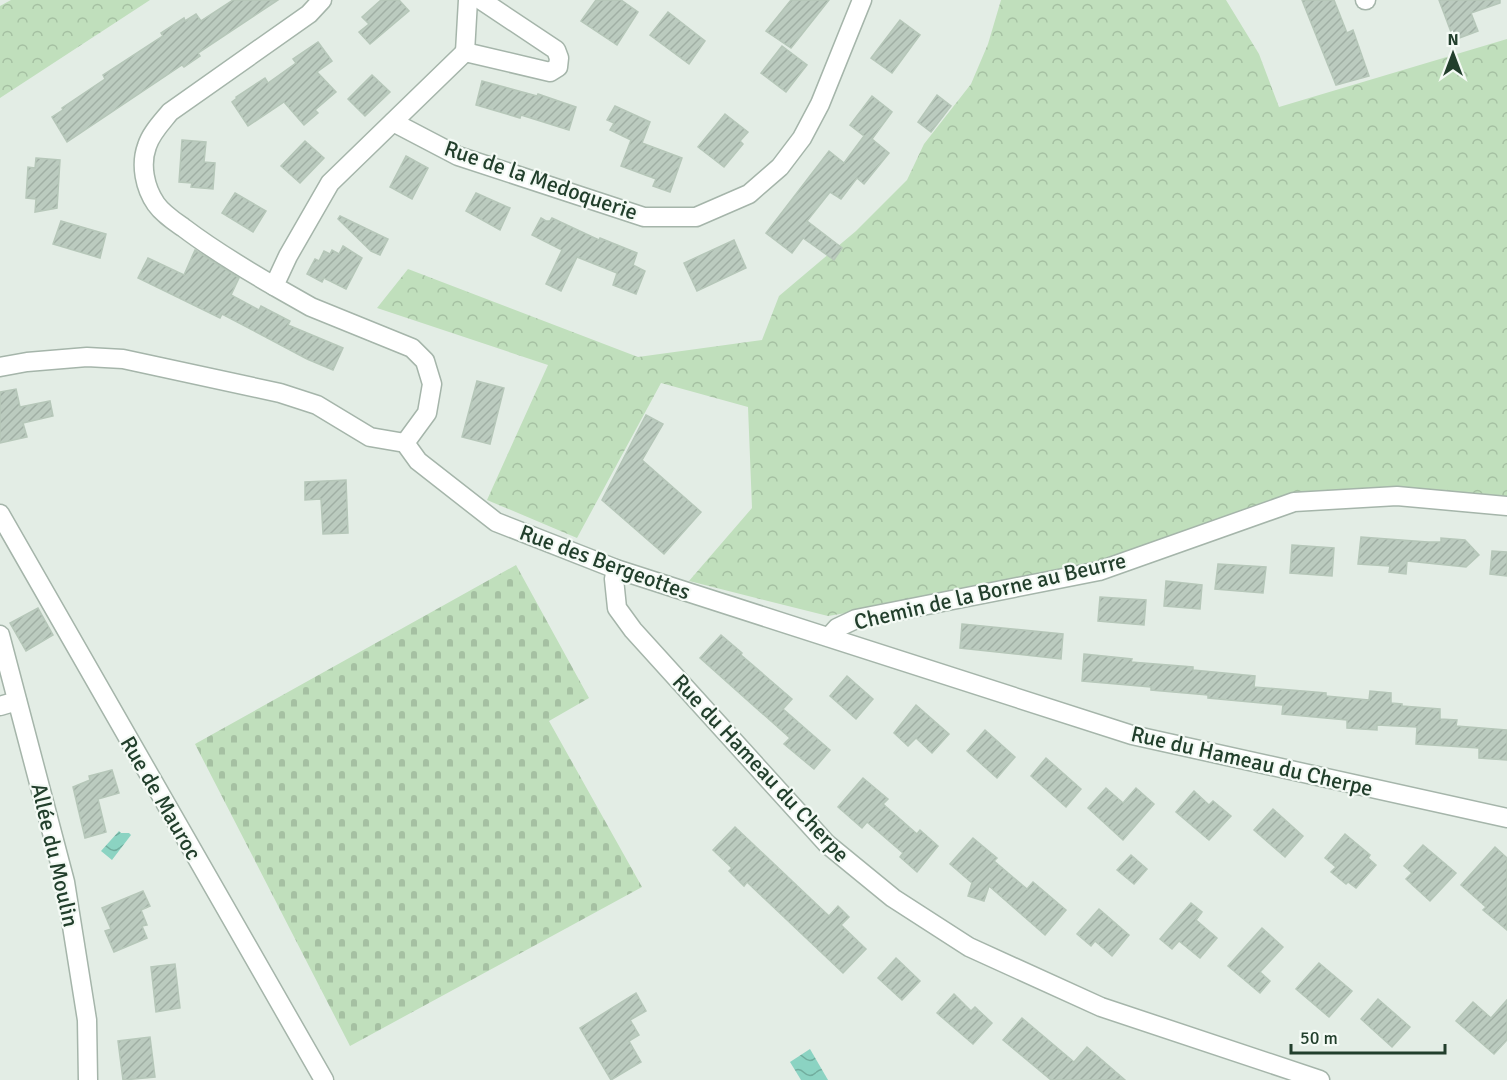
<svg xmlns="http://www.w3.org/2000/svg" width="1507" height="1080" viewBox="0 0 1507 1080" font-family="Signika,sans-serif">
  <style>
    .forest { fill: url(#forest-crowns) }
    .cemetery { fill: url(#cemetery-stones) }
    .water { fill: url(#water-waves) }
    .building { fill: url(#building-hatch); stroke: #b6c7b9; stroke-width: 1.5 }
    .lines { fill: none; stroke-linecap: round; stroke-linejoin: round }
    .minor-casing { stroke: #a5b5aa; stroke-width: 21 }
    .minor { stroke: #fff; stroke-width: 18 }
    .labels { text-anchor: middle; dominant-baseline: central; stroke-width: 4.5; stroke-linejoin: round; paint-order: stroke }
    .street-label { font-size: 22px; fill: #223f2c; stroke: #f4faf5 }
  </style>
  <defs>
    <pattern id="forest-crowns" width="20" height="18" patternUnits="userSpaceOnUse" patternTransform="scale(1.5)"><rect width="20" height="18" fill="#c0dfbc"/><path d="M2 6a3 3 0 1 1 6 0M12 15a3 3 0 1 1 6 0" fill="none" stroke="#a5c0a2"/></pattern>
    <pattern id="cemetery-stones" width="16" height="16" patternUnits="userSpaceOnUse" patternTransform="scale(1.5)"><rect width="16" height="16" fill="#c0dfbc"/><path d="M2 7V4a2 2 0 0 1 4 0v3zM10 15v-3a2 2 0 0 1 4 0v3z" fill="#a5c0a2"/></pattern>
    <pattern id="water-waves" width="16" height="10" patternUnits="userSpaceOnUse" patternTransform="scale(1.5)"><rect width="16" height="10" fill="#8bd3c2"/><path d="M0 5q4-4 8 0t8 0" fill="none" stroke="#71ad9e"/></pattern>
    <pattern id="building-hatch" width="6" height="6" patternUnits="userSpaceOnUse" patternTransform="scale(1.5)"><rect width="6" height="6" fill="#bbcbbf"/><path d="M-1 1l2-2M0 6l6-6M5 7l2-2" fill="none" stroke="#a0afa4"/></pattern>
  </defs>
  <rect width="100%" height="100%" fill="#e3ede5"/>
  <g class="forest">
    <polygon points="11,0 150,0 0,98 0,6"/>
    <polygon points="1001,0 1226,0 1259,54 1279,107 1507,39 1507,506 1294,502 1099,571 828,616 689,581 752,508 748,407 661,383 577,538 487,500 548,365 377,308 408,269 638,357 762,340 779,296 856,231 907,180 924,144 971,84 988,44"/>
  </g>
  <polygon class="cemetery" points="516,565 589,698 549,721 642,887 350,1046 195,744"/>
  <g class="water">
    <polygon points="119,831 121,833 129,833 131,835 112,860 101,851"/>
    <polygon points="810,1049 828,1080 801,1080 790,1062"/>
  </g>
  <g class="building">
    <polygon points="233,0 278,0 198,53 200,56 184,67 182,65 67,142 52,117 63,110 62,108 105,79 103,75 163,36 161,33 184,18 185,21 196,14 201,21"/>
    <polygon points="381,0 399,0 409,11 370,44 359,32 369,24 362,17"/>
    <polygon points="596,0 621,0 638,12 617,45 581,21"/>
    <polygon points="791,0 829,0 791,48 766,31"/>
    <polygon points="1302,0 1334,0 1347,33 1353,30 1369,76 1336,85"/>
    <polygon points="1439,0 1500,0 1500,3 1471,13 1478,31 1454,40"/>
    <polygon points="668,12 705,41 689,64 650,35"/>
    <polygon points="900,20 920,35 892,73 871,58"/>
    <polygon points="318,42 332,61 317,72 336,92 315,110 318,113 304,125 284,102 248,126 232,102 237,98 236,97 265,78 268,83 296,63 293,59"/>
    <polygon points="782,46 807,65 786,92 761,73"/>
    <polygon points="372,75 390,92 365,116 348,99"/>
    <polygon points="482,81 537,96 538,94 576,107 569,130 521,115 520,118 476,105"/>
    <polygon points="937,95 951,106 931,132 918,122"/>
    <polygon points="872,96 892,112 872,139 889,153 864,184 857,178 841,199 830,192 807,221 842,248 834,260 803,238 792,253 766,233 829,151 844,163 864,136 850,125"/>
    <polygon points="615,106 650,122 642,143 682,158 670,192 653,186 656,179 621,166 631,140 610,130 614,123 607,120"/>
    <polygon points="725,114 748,132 740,141 743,144 724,167 698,147"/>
    <polygon points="182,140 206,142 204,162 215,163 213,189 191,187 192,183 179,182"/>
    <polygon points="305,141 324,158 300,183 281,166"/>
    <polygon points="406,156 428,168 412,199 390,187"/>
    <polygon points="36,158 60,160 57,208 35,212 36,199 26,198 28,167 35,168"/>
    <polygon points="235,193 266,211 253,232 222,213"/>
    <polygon points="476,193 510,208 500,230 466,211"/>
    <polygon points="340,216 388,239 380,255 371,251 338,219"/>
    <polygon points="541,218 546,221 550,221 552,218 599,240 600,238 637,253 633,265 645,271 636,294 613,285 617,273 577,257 561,291 546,284 562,250 532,235"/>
    <polygon points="61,221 106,234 100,258 53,244"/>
    <polygon points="734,240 746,268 697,291 684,263"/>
    <polygon points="343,246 362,258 346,289 324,278 322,282 307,274 315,259 319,261 324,251 330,254 332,250 339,254"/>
    <polygon points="195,250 239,278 231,295 259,310 261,306 290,321 288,325 343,348 333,370 307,359 222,314 220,318 138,278 148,258 184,275"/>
    <polygon points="477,381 504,388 490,444 462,437"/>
    <polygon points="16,389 20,407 50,401 53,416 23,423 27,437 0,443 0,392"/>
    <polygon points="646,415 663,424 642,460 701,512 664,554 602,500"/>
    <polygon points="346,480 348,533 323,534 321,499 305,500 305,482"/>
    <polygon points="1361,537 1428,542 1441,542 1441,538 1465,540 1479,555 1466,567 1407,561 1406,574 1389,572 1390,566 1358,564"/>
    <polygon points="1292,545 1334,548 1332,576 1290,573"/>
    <polygon points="1492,551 1507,552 1507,576 1490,574"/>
    <polygon points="1218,564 1266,567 1263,593 1215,589"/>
    <polygon points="1166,581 1202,585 1200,609 1164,606"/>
    <polygon points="1100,597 1146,600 1144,625 1098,621"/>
    <polygon points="38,608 53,635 26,651 10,623"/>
    <polygon points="962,624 1063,634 1061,659 960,648"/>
    <polygon points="721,635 742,653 741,655 792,699 783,709 830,750 814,769 784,744 790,738 700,658"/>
    <polygon points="1084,654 1132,659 1131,662 1193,667 1193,670 1255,676 1254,687 1326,693 1326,696 1369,700 1370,691 1391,693 1391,703 1402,704 1402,706 1440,709 1440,719 1457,720 1456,726 1507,730 1507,760 1479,758 1479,748 1416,744 1417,727 1377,725 1377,730 1347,728 1347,720 1282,714 1283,705 1208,698 1208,695 1151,690 1151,687 1082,681"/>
    <polygon points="847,676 873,699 856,719 830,696"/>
    <polygon points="916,705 949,734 932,753 916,738 908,746 894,733"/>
    <polygon points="985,730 1015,757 997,778 967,751"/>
    <polygon points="1046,758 1081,789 1066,807 1031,776"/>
    <polygon points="112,770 119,793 98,799 106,832 85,838 73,787 90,780 89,776"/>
    <polygon points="863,778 888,799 883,804 917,834 920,830 938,846 917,872 900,857 903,853 867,822 862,828 838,807"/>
    <polygon points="1106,788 1123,803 1136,788 1154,804 1123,840 1088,808"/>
    <polygon points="1194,791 1209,805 1213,801 1231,816 1209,840 1176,812"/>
    <polygon points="1273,809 1303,836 1285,857 1254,830"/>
    <polygon points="735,827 829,916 838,906 849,917 841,925 866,949 843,973 747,882 744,886 729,871 732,868 713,850"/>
    <polygon points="1345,834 1370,855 1368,858 1376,865 1356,888 1348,882 1346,884 1331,872 1336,867 1325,858"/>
    <polygon points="973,838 997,858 994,861 1027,889 1033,882 1066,910 1045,935 989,886 984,901 968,896 972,883 950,864"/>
    <polygon points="1423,845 1456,873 1430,901 1406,879 1412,873 1404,866"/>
    <polygon points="1495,847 1507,858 1507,930 1483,910 1486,907 1461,885"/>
    <polygon points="1131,855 1147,869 1134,884 1117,870"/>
    <polygon points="143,891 150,906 141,910 147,925 142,926 147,938 114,952 105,931 111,929 102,908"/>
    <polygon points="1191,903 1202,912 1196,920 1217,938 1200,958 1179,941 1172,949 1160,939"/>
    <polygon points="1099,909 1129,935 1112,956 1095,941 1091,946 1077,934"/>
    <polygon points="1262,928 1283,947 1260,972 1270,981 1260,993 1228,966"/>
    <polygon points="896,958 920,981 902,1000 878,978"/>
    <polygon points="1319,963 1352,991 1329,1017 1296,989"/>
    <polygon points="175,964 180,1008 156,1012 151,967"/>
    <polygon points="636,993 646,1011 630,1020 639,1035 629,1041 641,1062 611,1080 580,1028"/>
    <polygon points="954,994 971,1011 975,1007 992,1023 973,1044 937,1013"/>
    <polygon points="1378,999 1410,1027 1392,1047 1361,1019"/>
    <polygon points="1507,1000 1507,1040 1494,1054 1456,1021 1473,1002 1491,1018"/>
    <polygon points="1022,1018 1074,1062 1087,1047 1125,1080 1051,1080 1003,1040"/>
    <polygon points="150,1037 155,1077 123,1080 118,1041"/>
  </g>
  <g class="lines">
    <g class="minor-casing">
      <g id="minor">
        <polyline points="1365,0 1366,0"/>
        <polyline points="465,52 468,0"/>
        <polyline points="393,122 458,156 644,217 696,217 749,194 780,167 802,138 820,104 862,0"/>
        <path d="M274,286C243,268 213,250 184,228C174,221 163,214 156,204C145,188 140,165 147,146C151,133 162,122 170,112L309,14L322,0"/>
        <polyline points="0,367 27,362 87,357 123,359 280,393 317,405 370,437 405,443 418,461 496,522 616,569 1132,735 1507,818"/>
        <polyline points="405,443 427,413 432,384 425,361 412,348 311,307 274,286 288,256 330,183 465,52 550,72 558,67 559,58 556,50 481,0"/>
        <polyline points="0,514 324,1080"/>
        <polyline points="616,569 614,579 617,608 633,630 827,844 893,898 969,947 1101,1007 1320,1080"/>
        <polyline points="0,635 65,882 87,1020 88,1080"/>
        <polyline points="829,637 837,628 856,619 1099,571 1294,502 1397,496 1507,506"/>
        <polyline points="0,706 17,701"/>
      </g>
    </g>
    <use href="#minor" class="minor"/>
  </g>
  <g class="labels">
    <g class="street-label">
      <text transform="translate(541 180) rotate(19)">Rue de la Medoquerie</text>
      <text transform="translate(605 562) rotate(20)">Rue des Bergeottes</text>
      <text transform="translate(990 591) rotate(-13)">Chemin de la Borne au Beurre</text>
      <text transform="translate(1252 761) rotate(13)">Rue du Hameau du Cherpe</text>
      <text transform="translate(761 768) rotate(47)">Rue du Hameau du Cherpe</text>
      <text transform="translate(161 798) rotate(60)">Rue de Mauroc</text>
      <text transform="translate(55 855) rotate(77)">Allée du Moulin</text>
    </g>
  </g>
  <g transform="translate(1453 54)" stroke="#f4faf5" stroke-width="4.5" paint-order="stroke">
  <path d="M0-4.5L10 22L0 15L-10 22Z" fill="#223f2c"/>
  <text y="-9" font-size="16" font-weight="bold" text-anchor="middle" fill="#223f2c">N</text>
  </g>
  <path d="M1291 1044v9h154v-9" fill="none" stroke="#223f2c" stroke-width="3"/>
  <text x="1300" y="1044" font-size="18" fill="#223f2c" stroke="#f4faf5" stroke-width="4.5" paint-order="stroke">50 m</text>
</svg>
